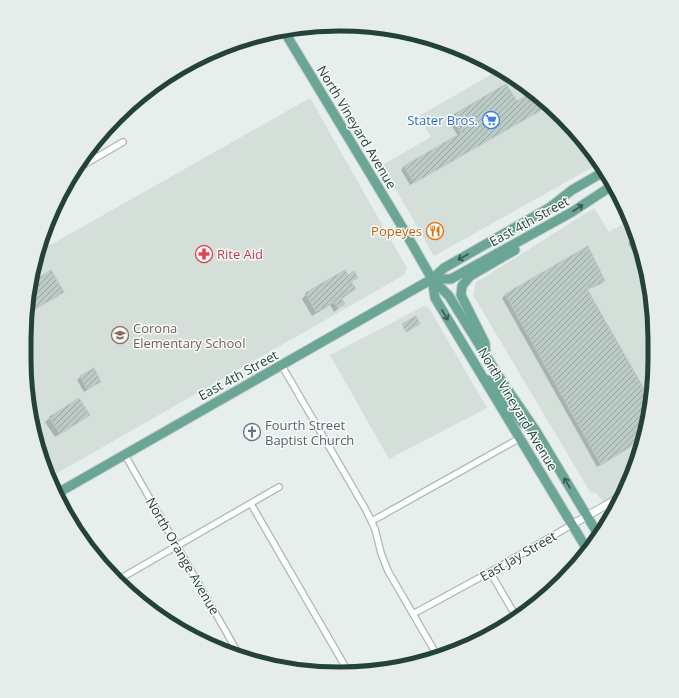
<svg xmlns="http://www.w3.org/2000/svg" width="679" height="698" viewBox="0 0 679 698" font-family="'Open Sans',sans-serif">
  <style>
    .built { fill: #d4dfda }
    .shadow { fill: #0003 }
    .building { fill: url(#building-hatch); stroke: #b8c9c2 }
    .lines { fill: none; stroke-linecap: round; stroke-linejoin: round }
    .minor-casing { stroke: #a8b8b2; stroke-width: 8 }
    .tertiary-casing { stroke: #a8b8b2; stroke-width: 9 }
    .primary-casing { stroke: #c2cac8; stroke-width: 11 }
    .minor { stroke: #fff; stroke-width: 5.5 }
    .tertiary { stroke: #fff; stroke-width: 7 }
    .primary { stroke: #6aa596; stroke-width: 9 }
    .oneway { stroke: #365b51 }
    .labels { text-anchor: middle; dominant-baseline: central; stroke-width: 3; stroke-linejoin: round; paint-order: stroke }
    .shop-label { font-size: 13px; fill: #366cbe; stroke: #f7fbf9; text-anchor: end }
    .street-label { font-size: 13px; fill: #24423a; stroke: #f7fbf9 }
    .food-label { font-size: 13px; fill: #c56008; stroke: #f7fbf9; text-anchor: end }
    .health-label { font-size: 13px; fill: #be3a42; stroke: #f7fbf9; text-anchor: start }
    .education-label { font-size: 13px; fill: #785e54; stroke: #f7fbf9; text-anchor: start }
    .worship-label { font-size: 13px; fill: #5b616d; stroke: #f7fbf9; text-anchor: start }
    .rim { fill: none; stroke: #24423a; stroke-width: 5 }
  </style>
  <defs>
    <pattern id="building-hatch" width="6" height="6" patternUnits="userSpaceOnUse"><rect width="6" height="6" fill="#bbcac4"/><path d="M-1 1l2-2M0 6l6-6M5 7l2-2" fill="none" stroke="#98a6a0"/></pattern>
  </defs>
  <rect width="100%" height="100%" fill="#e6efeb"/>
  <g class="built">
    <polygon points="501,69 548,102 590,148 600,163 434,256 382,165 431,137 419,116"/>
    <polygon points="310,98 407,268 404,275 54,475 39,450 30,420 27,298 38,252"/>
    <polygon points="594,208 609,232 630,220 644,258 654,319 652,399 638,460 614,514 597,494 590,492 473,295 476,282 482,279"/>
    <polygon points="424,306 429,308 487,408 389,459 330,355"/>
  </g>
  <g class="shadow">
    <polygon points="534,92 550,105 410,185 401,170 404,166 458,136 448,120 451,116 516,102"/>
    <polygon points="636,236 644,258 648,278 628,243"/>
    <polygon points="51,271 63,292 58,296 27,314 27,298 30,283"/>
    <polygon points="347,277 356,277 351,283 355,289 350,293 341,299 344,304 334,312 330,305 312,316 302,299 306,294"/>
    <polygon points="604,281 601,284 586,290 647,395 653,392 652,399 643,439 597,467 502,298 505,295"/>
    <polygon points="80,377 100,382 84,392 77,380"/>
    <polygon points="89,415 84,419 55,437 45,422 50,418"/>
  </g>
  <g class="building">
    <polygon points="506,84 517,101 533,92 550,105 414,183 404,166 461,133 451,116"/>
    <polygon points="636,235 644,258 646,266 630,239"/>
    <polygon points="588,246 605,281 587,289 647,394 653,391 652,399 643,439 601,465 505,294"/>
    <polygon points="51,270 64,292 27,314 27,298 31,282"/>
    <polygon points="345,270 348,275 354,271 358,278 351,281 356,289 341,297 345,304 338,308 334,302 316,312 305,293"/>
    <polygon points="416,316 420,324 406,332 402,324"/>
    <polygon points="94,368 101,382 87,389 80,376"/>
    <polygon points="79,398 90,415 60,434 49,417"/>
  </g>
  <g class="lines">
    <g class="minor-casing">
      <g id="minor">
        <polyline points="75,170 123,142"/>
        <polyline points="282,366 366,510 375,529 381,553 388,571 438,657"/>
        <polyline points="125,455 241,658"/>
        <polyline points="251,504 349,673"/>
        <polyline points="372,521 520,438"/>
        <polyline points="490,572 517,618"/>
        <polyline points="116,581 279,487"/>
        <polyline points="413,614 490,572 573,524"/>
      </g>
    </g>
    <g class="tertiary-casing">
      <polyline id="tertiary" points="573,524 622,496"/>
    </g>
    <g class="primary-casing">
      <g id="primary">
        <polyline points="284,31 404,230 432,279 449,296 501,380 536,431 599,536"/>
        <polyline points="432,279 435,298 588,551"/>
        <polyline points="432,279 451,279 572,212 613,185"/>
        <polyline points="486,355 485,343 461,295 462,286 470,276 515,250"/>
        <polyline points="484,379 491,381 496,385 522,423 533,429"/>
        <polyline points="56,494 432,279 444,268 549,208 572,190 605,171"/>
      </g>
    </g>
    <use href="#minor" class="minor"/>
    <use href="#tertiary" class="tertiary"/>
    <use href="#primary" class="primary"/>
  </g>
  <defs><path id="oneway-shaft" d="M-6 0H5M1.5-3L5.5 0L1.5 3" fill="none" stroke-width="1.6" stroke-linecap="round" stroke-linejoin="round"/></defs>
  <g class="oneway">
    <use href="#oneway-shaft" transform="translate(578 208) rotate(-33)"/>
    <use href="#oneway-shaft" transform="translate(463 257) rotate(150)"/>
    <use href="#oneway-shaft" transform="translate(445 315) rotate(59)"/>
    <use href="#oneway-shaft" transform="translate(567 483) rotate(-121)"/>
  </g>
  <defs>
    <g id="supermarket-ring" transform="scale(0.9)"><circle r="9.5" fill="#f7fbf9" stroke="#3f7fe0" stroke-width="1.5"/><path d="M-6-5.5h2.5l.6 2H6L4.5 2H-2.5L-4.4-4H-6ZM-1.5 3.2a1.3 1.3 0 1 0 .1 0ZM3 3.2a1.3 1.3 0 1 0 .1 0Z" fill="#3f7fe0"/></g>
    <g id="restaurant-ring" transform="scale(0.9)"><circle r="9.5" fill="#f7fbf9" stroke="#e8710a" stroke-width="1.5"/><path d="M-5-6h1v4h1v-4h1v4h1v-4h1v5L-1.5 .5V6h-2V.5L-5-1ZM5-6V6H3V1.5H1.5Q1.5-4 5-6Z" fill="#e8710a"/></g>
    <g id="pharmacy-ring" transform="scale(0.9)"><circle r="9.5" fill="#f7fbf9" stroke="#e0444e" stroke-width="1.5"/><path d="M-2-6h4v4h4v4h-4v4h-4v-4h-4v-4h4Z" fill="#e0444e"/></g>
    <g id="school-ring" transform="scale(0.9)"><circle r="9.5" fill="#f7fbf9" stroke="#8d6e63" stroke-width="1.5"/><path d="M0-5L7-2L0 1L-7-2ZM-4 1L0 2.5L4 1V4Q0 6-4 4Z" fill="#8d6e63"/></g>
    <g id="church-ring" transform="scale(0.9)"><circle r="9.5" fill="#f7fbf9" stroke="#6b7280" stroke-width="1.5"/><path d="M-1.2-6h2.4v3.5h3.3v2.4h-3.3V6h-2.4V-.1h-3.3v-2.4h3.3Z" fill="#6b7280"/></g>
  </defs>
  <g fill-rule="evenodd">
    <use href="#supermarket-ring" x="491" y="120"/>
    <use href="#restaurant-ring" x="435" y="231"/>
    <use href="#pharmacy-ring" x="204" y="254"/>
    <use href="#school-ring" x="120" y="335"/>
    <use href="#church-ring" x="252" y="432"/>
  </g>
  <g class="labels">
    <g class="shop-label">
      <text x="478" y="120">Stater Bros.</text>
    </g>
    <g class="street-label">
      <text transform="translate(357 127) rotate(59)">North Vineyard Avenue</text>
      <text transform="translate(529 221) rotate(-29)">East 4th Street</text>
      <text transform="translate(238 375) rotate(-29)">East 4th Street</text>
      <text transform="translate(518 409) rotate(59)">North Vineyard Avenue</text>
      <text transform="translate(183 556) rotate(60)">North Orange Avenue</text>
      <text transform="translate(518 556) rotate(-30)">East Jay Street</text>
    </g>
    <g class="food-label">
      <text x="422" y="231">Popeyes</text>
    </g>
    <g class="health-label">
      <text x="217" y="254">Rite Aid</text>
    </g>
    <g class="education-label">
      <text x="133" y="328">Corona<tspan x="133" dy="15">Elementary School</tspan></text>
    </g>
    <g class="worship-label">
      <text x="265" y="425">Fourth Street<tspan x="265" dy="15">Baptist Church</tspan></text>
    </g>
  </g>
  <path d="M0 0H679V698H0ZM339 31H340A308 308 0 0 1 648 339V359A308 308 0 0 1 340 667H339A308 308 0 0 1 31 359V339A308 308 0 0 1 339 31Z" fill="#e6ecea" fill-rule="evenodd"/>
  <path class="rim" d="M339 31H340A308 308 0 0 1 648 339V359A308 308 0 0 1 340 667H339A308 308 0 0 1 31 359V339A308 308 0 0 1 339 31Z"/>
</svg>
